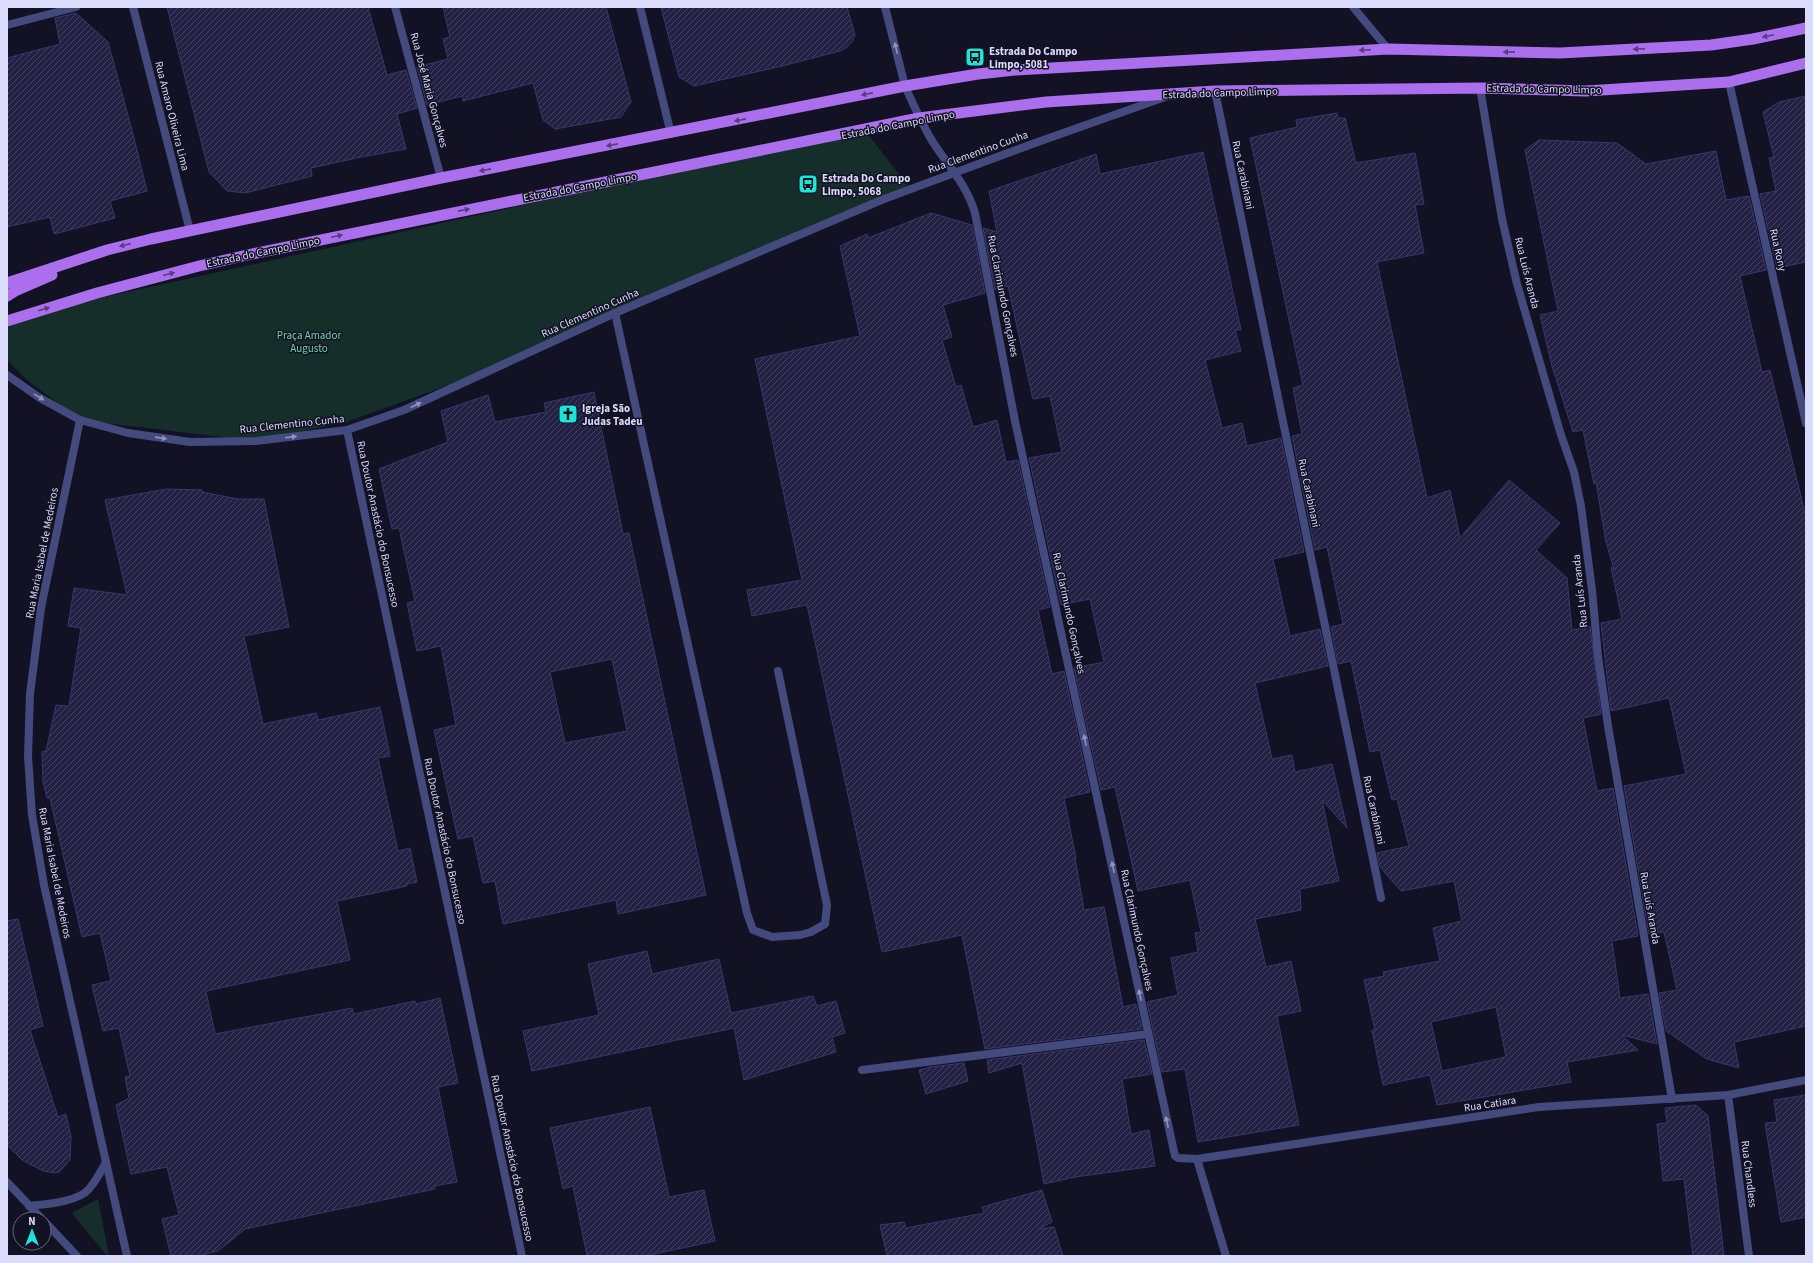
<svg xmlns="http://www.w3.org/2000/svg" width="1813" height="1263" viewBox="0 0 1813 1263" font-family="'Source Sans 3',sans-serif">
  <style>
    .park { fill: #162e2a }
    .building { fill: url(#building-hatch); stroke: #38366d; fill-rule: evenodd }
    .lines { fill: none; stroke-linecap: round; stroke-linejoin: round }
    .service { stroke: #434a7e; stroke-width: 8 }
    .minor { stroke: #434a7e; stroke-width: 8 }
    .tertiary { stroke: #434a7e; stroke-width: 8 }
    .primary { stroke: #ab6fed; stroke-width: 11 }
    .oneway { fill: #573c7f }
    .oneway2 { fill: #8f93bc }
    .labels { text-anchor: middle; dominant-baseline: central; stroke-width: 3; stroke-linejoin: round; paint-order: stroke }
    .poi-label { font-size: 11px; font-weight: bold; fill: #dbdcfb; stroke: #131225; text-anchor: start }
    .street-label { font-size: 11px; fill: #dbdcfb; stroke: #131225 }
    .park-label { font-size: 11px; fill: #6fd2ab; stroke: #131225 }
  </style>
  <defs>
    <pattern id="building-hatch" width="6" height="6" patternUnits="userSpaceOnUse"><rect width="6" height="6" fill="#222144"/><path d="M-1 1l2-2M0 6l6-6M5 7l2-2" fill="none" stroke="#424160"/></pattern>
  </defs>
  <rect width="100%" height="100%" fill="#131225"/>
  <g class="park">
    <polygon points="865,130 910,189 496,368 346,422 256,441 80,420 27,380 7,360 7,328 32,313"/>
    <polygon points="98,1199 109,1256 107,1256 72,1213"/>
  </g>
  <g class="building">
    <polygon points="167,7 368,7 387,75 406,70 417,108 397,114 406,149 361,157 311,168 312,176 245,193 227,191 209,172"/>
    <polygon points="443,7 606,7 631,102 621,117 555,129 543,120 533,83 463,101 462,96 427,105 417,67 448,59 443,39 450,37"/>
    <polygon points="661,7 847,7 855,35 852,42 847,47 840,51 778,67 694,86 679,77"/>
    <polygon points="76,13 108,42 133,134 147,191 110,201 115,218 54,234 50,217 7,227 7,58 60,44 55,18"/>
    <polygon points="1806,96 1806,262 1777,268 1760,194 1776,191 1769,158 1774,157 1763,112 1779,102"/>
    <path d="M1337,113L1338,118H1345L1356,163L1415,153L1424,204L1415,205L1424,253L1377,262L1427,498L1450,490L1460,538L1509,480L1560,523L1536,550L1567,578L1572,630L1590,626L1601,714L1583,718L1597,791L1613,788L1638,936L1612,941L1620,998L1648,994L1657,1044L1622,1035L1638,1050L1567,1062L1571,1082L1437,1105L1430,1075L1383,1085L1372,1030H1375L1364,980L1384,976L1383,972L1440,961L1433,928L1462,921L1454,881L1401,891L1380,867L1377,853L1409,846L1397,799L1392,800L1380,750L1370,752L1351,661L1338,664L1331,627L1343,624L1327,547L1315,550L1292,436L1302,434L1293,388L1303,385L1250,138L1297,127L1296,120ZM1496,1007L1506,1057L1442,1071L1431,1022Z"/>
    <polygon points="1539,140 1617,143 1646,164 1716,151 1726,200 1749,196 1766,270 1740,276 1762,372 1770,370 1806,517 1806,1026 1734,1042 1739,1068 1707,1059 1666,1031 1659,993 1677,990 1664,932 1649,934 1624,786 1686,774 1669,698 1611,711 1601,623 1622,619 1611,567 1614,569 1606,542 1596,482 1594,484 1583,430 1573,432 1552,366 1540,315 1558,311 1525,150"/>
    <polygon points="1203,152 1241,330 1235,330 1241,351 1205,360 1222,428 1242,423 1247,446 1281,438 1304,552 1273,559 1290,636 1320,629 1328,666 1255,683 1272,759 1292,755 1295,772 1332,764 1347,828 1322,800 1339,881 1300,889 1301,910 1255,919 1266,967 1291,961 1301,1011 1277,1016 1299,1125 1198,1142 1185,1069 1162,1072 1147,1002 1178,995 1171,958 1198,952 1195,933 1201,932 1190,880 1138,891 1115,787 1101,790 1074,668 1104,662 1090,599 1061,605 1029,458 1062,452 1050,396 1033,399 1008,286 995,290 983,228 997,232 989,191 1068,164 1096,154 1100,174"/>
    <polygon points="931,213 972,225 985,293 943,305 952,337 942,340 956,387 961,385 973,427 997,420 1006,462 1018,460 1050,607 1038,610 1052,674 1064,671 1090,792 1064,798 1076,858 1075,858 1084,910 1104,907 1123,1007 1136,1004 1142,1029 985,1049 962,935 882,952 807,605 752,616 747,590 802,580 755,359 860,336 840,246 867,234 868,238"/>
    <path d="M594,392L623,534L629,533L706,895L618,914L616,900L503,924L495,881L483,883L473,836L458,839L434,730L456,725L441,646L417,651L407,603L415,601L399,528L392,529L379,469L448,442L441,411L488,395L495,422L546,412L544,403ZM612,659L627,731L565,743L550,672Z"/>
    <polygon points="166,489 202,490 202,492 238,499 264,499 289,627 244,636 263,724 316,713 318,720 380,707 390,756 378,758 398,851 410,848 417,882 407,884 407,886 337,901 350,960 206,991 215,1034 352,1008 354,1014 415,1001 416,1004 440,998 458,1083 438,1087 457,1182 434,1186 435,1189 245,1229 218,1251 197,1256 171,1256 162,1219 179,1215 167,1167 131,1174 116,1105 129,1098 125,1077 130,1076 119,1028 103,1031 92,985 111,981 100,933 82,937 50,798 47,798 43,782 42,752 46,751 56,705 69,706 81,628 68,626 74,588 127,595 105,500"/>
    <polygon points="18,919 43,1026 30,1030 58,1117 66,1114 71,1137 70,1160 59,1172 55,1173 43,1171 22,1160 7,1145 7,921"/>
    <polygon points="647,951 652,974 719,959 731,1013 813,996 817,1006 836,1001 845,1033 832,1037 836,1052 744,1080 734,1028 532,1071 523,1031 599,1015 588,964"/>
    <polygon points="1144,1040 1152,1074 1122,1079 1131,1134 1149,1130 1155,1166 1075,1177 1044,1184 1022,1063 989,1073 987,1060"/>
    <polygon points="964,1063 968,1081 926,1094 919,1070 930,1067"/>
    <polygon points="1806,1095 1806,1217 1781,1222 1765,1123 1777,1122 1774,1100"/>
    <polygon points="1696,1105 1708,1116 1724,1256 1693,1256 1684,1179 1663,1181 1657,1124 1667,1123 1665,1108"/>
    <polygon points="650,1107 669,1197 704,1190 715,1241 645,1256 587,1256 573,1186 563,1189 550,1128"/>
    <polygon points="1042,1190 1052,1222 1038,1229 1054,1227 1063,1256 887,1256 880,1225 904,1222 906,1228 984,1213 982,1207"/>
  </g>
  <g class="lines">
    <polyline class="service" points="862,1070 1148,1034"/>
    <g class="minor">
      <polyline points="133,7 190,231"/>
      <polyline points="395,7 441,178"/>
      <polyline points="640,7 671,134"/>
      <polyline points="885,7 905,86"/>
      <polyline points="1353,7 1388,49"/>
      <polyline points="7,25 76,7"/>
      <polyline points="1729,82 1806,423"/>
      <polyline points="1480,88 1502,219 1517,284 1561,435 1574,472 1581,506 1592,590 1598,656 1608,726 1672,1099"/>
      <polyline points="1215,91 1381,898"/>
      <polyline points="615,313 747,913 753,930 772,937 800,935 811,932 825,924 827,905 778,671"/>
      <polyline points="7,375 40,398 80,420 128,433 190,442 256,441 347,430 404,410 615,313 884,199 1035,143 1165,97"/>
      <polyline points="80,420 41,608 30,694 28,756 32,815 44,885 127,1256"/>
      <polyline points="347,430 522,1256"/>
      <polyline points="1728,1095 1749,1256"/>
      <polyline points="1197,1159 1226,1256"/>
      <polyline points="7,1182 42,1219"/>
      <path d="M29,1206C46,1204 78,1202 89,1189C96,1181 101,1171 106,1162"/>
      <polyline points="44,1221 77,1256"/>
    </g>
    <path class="tertiary" d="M905,86C913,104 921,122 931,139C947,165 966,183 975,213L1015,421L1175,1156L1178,1158L1197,1159L1539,1107L1728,1095L1806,1080"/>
    <g class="primary">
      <polyline points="7,283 107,250 151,239 441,178 905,86 978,74 1015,70 1388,49 1560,53 1711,45 1753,39 1806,28"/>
      <polyline points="7,296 15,291 52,275"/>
      <polyline points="7,321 97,293 199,266 252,254 919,118 1046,102 1215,91 1480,88 1586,91 1729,82 1806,63"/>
    </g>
  </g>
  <defs><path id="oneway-solid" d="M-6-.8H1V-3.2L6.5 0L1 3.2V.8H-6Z"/></defs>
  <g class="oneway">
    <use href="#oneway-solid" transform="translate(1768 36) rotate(168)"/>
    <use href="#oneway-solid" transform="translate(1639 49) rotate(177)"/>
    <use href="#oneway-solid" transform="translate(1365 50) rotate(177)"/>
    <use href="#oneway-solid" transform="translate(1509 52) rotate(-179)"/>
    <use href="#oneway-solid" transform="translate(867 94) rotate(169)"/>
    <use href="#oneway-solid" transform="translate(740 120) rotate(169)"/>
    <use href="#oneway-solid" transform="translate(612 145) rotate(169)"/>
    <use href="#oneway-solid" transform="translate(485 170) rotate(169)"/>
    <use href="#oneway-solid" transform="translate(464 210) rotate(-11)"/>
    <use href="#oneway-solid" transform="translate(337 236) rotate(-12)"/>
    <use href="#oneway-solid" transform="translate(125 245) rotate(166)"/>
    <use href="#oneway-solid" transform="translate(169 274) rotate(-15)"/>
    <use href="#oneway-solid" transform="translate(44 309) rotate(-16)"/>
  </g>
  <g class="oneway2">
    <use href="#oneway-solid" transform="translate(896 48) rotate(-104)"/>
    <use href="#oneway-solid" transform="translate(39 397) rotate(32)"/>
    <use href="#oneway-solid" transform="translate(416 405) rotate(-25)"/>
    <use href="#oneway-solid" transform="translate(291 437) rotate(-7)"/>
    <use href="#oneway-solid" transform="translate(161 438) rotate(8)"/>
    <use href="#oneway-solid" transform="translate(1085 740) rotate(-102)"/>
    <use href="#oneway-solid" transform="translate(1113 867) rotate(-102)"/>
    <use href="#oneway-solid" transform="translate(1140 995) rotate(-102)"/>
    <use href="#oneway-solid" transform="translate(1167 1122) rotate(-102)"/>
  </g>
  <defs>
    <g id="bus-square" transform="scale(1)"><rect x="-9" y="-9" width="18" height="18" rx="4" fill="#1ee3d9" stroke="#131225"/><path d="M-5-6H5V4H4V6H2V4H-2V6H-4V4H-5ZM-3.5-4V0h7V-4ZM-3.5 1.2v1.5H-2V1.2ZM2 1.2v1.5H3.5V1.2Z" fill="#111"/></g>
    <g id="church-square" transform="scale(1)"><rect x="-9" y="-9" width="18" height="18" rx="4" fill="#1ee3d9" stroke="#131225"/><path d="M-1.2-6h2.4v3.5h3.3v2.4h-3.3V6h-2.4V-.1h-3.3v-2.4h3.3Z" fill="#111"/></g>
  </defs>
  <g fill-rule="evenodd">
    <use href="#bus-square" x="975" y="57"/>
    <use href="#bus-square" x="808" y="184"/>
    <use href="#church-square" x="568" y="414"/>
  </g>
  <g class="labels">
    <g class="poi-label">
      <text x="989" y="51">Estrada Do Campo<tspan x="989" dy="13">Limpo, 5081</tspan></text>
      <text x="822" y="178">Estrada Do Campo<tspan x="822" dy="13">Limpo, 5068</tspan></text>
      <text x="582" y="408">Igreja São<tspan x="582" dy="13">Judas Tadeu</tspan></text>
    </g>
    <g class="street-label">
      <text transform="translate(1544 89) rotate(1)">Estrada do Campo Limpo</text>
      <text transform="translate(429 90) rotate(75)">Rua José Maria Gonçalves</text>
      <text transform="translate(1220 93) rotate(-2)">Estrada do Campo Limpo</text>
      <text transform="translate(172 116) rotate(76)">Rua Amaro Oliveira Lima</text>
      <text transform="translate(898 125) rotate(-11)">Estrada do Campo Limpo</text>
      <text transform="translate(978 152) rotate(-20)">Rua Clementino Cunha</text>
      <text transform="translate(1243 175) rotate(78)">Rua Carabinani</text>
      <text transform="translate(580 187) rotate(-11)">Estrada do Campo Limpo</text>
      <text transform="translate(1778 250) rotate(77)">Rua Rony</text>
      <text transform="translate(263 252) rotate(-12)">Estrada do Campo Limpo</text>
      <text transform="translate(1527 273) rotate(76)">Rua Luís Aranda</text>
      <text transform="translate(1003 296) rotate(79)">Rua Clarimundo Gonçalves</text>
      <text transform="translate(590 313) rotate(-24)">Rua Clementino Cunha</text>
      <text transform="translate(292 424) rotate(-6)">Rua Clementino Cunha</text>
      <text transform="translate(1309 493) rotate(78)">Rua Carabinani</text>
      <text transform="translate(378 524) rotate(78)">Rua Doutor Anastácio do Bonsucesso</text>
      <text transform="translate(42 553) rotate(-79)">Rua Maria Isabel de Medeiros</text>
      <text transform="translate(1580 591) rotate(-96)">Rua Luís Aranda</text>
      <text transform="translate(1069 613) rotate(78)">Rua Clarimundo Gonçalves</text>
      <text transform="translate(1374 810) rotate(78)">Rua Carabinani</text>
      <text transform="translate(445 841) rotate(78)">Rua Doutor Anastácio do Bonsucesso</text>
      <text transform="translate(55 873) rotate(79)">Rua Maria Isabel de Medeiros</text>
      <text transform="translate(1650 908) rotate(80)">Rua Luís Aranda</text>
      <text transform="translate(1137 930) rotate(78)">Rua Clarimundo Gonçalves</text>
      <text transform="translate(1490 1104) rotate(-9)">Rua Catiara</text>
      <text transform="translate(512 1158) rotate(78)">Rua Doutor Anastácio do Bonsucesso</text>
      <text transform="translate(1749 1174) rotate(83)">Rua Chandless</text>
    </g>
    <g class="park-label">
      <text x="309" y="335">Praça Amador<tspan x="309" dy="13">Augusto</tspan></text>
    </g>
  </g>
  <rect width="1813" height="1263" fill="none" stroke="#dbdcfb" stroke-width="16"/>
  <g transform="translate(32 1231)"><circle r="19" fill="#131225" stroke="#63637b"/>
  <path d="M0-3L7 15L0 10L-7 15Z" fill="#1ee3d9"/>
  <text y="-6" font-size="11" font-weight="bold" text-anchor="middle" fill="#dbdcfb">N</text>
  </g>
</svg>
